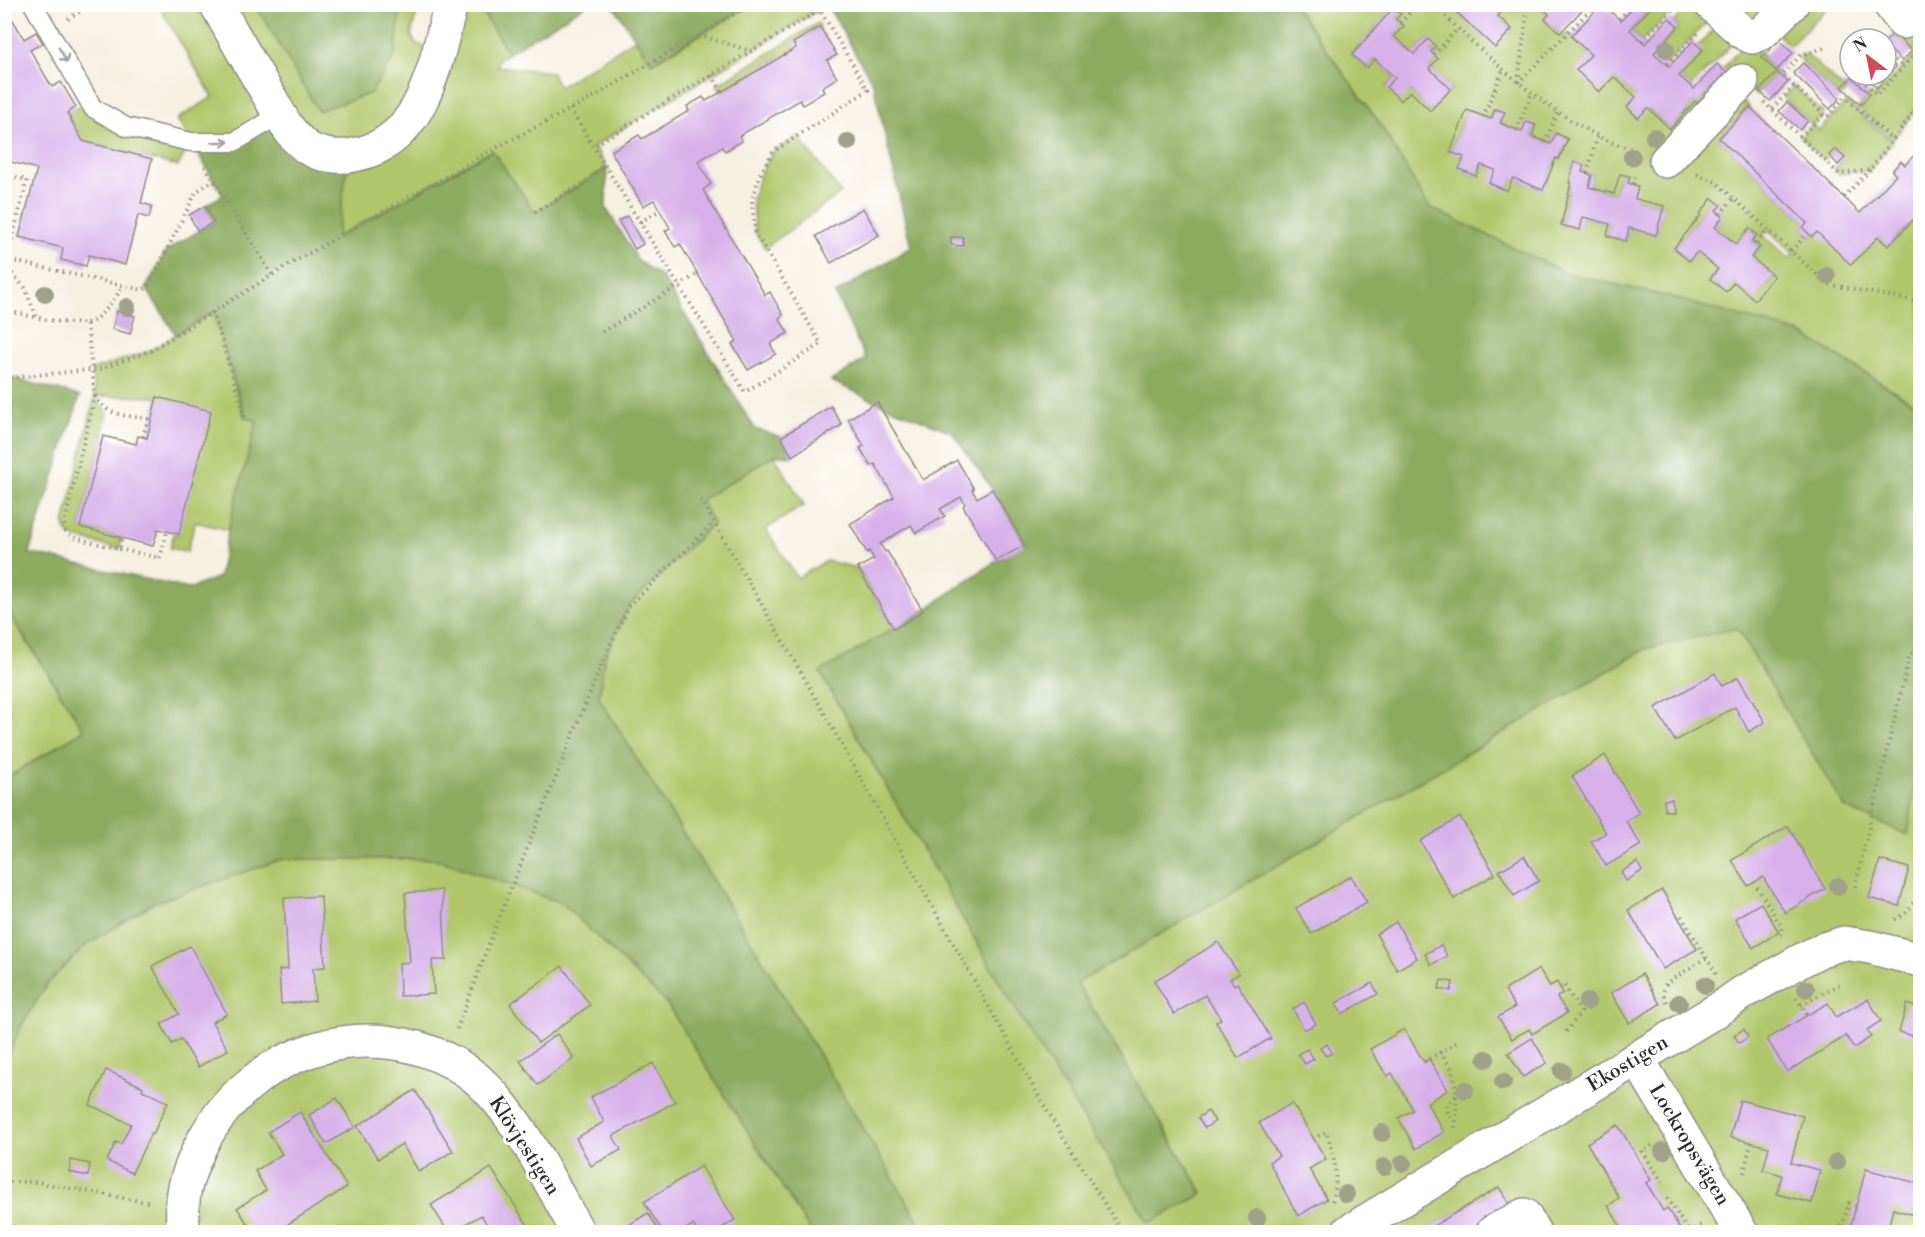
<svg xmlns="http://www.w3.org/2000/svg" width="1925" height="1237" viewBox="0 0 1925 1237" font-family="'Libre Bodoni',serif">
  <style>
    .green { fill: #b1c66a; stroke: #6e784a; stroke-width: 1.5; fill-rule: evenodd }
    .forest { fill: #8cab5e; stroke: #5c6b44; stroke-width: 1.5 }
    .building { fill: #d7b0ea }
    .lines { fill: none; stroke-linecap: round; stroke-linejoin: round }
    .lane-casing { stroke: #908e86; stroke-width: 21 }
    .street-casing { stroke: #908e86; stroke-width: 36 }
    .path { stroke: #908e86; stroke-width: 4; stroke-dasharray: 1.5 4.5; stroke-linecap: butt }
    .lane { stroke: #fff; stroke-width: 18 }
    .street { stroke: #fff; stroke-width: 33 }
    .tree { fill: #a0a189 }
    .oneway { stroke: #a0a0a0 }
    .labels { text-anchor: middle; dominant-baseline: central; stroke-width: 6; stroke-linejoin: round; paint-order: stroke }
    .street-label { font-size: 20px; fill: #2b2b2b; stroke: #fff }
  </style>
  <rect width="100%" height="100%" fill="#fff"/>
  <filter id="ink" filterUnits="userSpaceOnUse"><feTurbulence type="fractalNoise" baseFrequency=".0167" numOctaves="2"/><feDisplacementMap in="SourceGraphic" scale="12" xChannelSelector="R" yChannelSelector="G"/><feConvolveMatrix kernelMatrix="1 2 1 2 8 2 1 2 1" color-interpolation-filters="sRGB"/></filter>
  <filter id="wash" filterUnits="userSpaceOnUse"><feTurbulence type="fractalNoise" baseFrequency=".008" numOctaves="4" result="noise"/><feDisplacementMap in="SourceGraphic" scale="24" xChannelSelector="R" yChannelSelector="G"/><feGaussianBlur stdDeviation="1.35" result="paint"/><feColorMatrix in="noise" values="0 0 0 0 0 0 0 0 0 0 0 0 0 0 0 0 0 1.4 0 .05"/><feComposite in="paint" operator="in"/></filter>
  <g filter="url(#wash)">
    <rect width="100%" height="100%" fill="#f6f0e1"/>
    <g class="green">
      <polygon points="200,4 268,122 234,142 191,142 178,166 83,141 67,113 76,107 93,108 191,141 177,119 213,97 158,5"/>
      <polygon points="216,5 256,5 319,111 395,56 401,5 419,5 411,34 415,43 438,53 466,5 478,5 508,53 498,60 497,66 551,72 559,87 635,39 652,63 751,5 827,5 594,146 607,168 535,212 492,150 337,238 321,153"/>
      <path d="M1294,5H1451L1450,6L1495,47L1512,29L1498,16L1509,5H1539L1549,14L1545,19L1563,36L1568,33L1670,129L1695,101L1698,104L1727,73L1723,69L1750,36L1742,33L1691,87L1679,76L1698,46L1725,18L1718,11L1667,64L1654,53L1678,27L1673,22L1691,5H1830L1790,46L1769,26L1750,43L1763,56L1762,58L1777,72L1756,95L1742,81L1733,91L1749,107L1719,138L1807,223L1803,228L1812,237L1817,232L1878,237L1889,246L1920,213V407L1800,333L1677,299L1566,273L1429,207L1378,121ZM1394,7L1401,14L1396,19L1403,26L1394,36L1414,54L1428,39L1435,46L1431,52L1437,59L1429,68L1451,89L1430,111L1410,91L1386,87L1395,78L1375,59L1367,68L1352,55ZM1495,109L1504,113L1500,123L1522,132L1526,122L1536,126L1532,136L1551,144L1556,133L1568,139L1560,159L1556,158L1543,190L1513,178L1507,190L1495,170L1481,165L1476,176L1460,169L1464,157L1450,151L1467,110L1491,119ZM1574,162L1584,165L1582,172L1592,175L1589,187L1614,194L1620,174L1629,176L1628,183L1635,199L1664,206L1656,235L1629,228L1626,241L1607,236L1610,224L1583,217L1580,229L1561,225ZM1712,198L1720,204L1716,210L1723,217L1715,227L1736,244L1749,229L1757,234L1752,241L1760,247L1751,257L1774,277L1755,299L1734,282L1725,291L1710,279L1718,269L1697,252L1689,261L1674,248L1701,215L1700,214ZM1768,230L1794,254L1789,259L1763,235Z"/>
      <polygon points="1654,5 1678,5 1642,41 1630,30"/>
      <polygon points="1872,5 1890,5 1916,39 1920,64 1920,104 1893,140 1858,108 1870,94 1874,97 1918,52 1912,51 1894,33 1896,28"/>
      <polygon points="818,23 820,27 794,43 796,48 722,92 717,85"/>
      <polygon points="1806,54 1846,91 1840,98 1803,63 1800,56"/>
      <polygon points="1794,86 1824,114 1813,125 1818,131 1847,102 1892,142 1870,170 1839,174 1834,169 1844,159 1835,149 1824,160 1800,137 1812,125 1783,97"/>
      <polygon points="798,136 841,193 765,248 755,232 752,200 760,174 773,152"/>
      <polygon points="213,312 244,417 257,421 228,530 195,522 187,552 170,548 174,533 179,534 157,397 96,396 100,405 107,411 103,436 80,527 122,538 119,549 72,537 66,531 64,524 95,396 92,370 150,351"/>
      <polygon points="774,455 804,505 766,529 797,578 826,561 858,568 894,629 820,672 1020,1017 1149,1223 1203,1193 1077,983 1645,649 1737,628 1845,808 1908,835 1920,751 1920,1232 1518,1232 1512,1209 1499,1187 1423,1232 1393,1232 1382,1211 1348,1232 925,1232 761,958 599,698 604,658 629,606 713,523 701,500"/>
      <polygon points="4,606 84,730 5,779 4,779"/>
      <polygon points="283,859 436,859 562,903 667,1004 811,1232 5,1232 5,1061 23,1023 47,984 86,945 153,903"/>
    </g>
    <g class="forest">
      <polygon points="256,5 401,5 395,56 371,93 318,111"/>
      <polygon points="478,5 586,5 508,53"/>
      <polygon points="613,5 751,5 651,63"/>
      <polygon points="827,5 1294,5 1378,121 1429,207 1566,273 1677,299 1800,333 1920,407 1920,751 1908,835 1845,808 1737,628 1645,649 1077,983 1203,1194 1149,1223 1020,1017 820,672 923,611 996,561 1025,544 992,489 952,432 877,402 831,381 866,359 835,294 911,247 873,83"/>
      <polygon points="280,115 349,156 337,237 492,150 535,212 607,168 606,208 639,262 662,277 755,429 781,437 792,456 774,455 701,500 713,523 629,606 604,658 599,698 761,958 925,1232 811,1232 667,1004 562,903 436,859 283,859 153,903 86,945 47,984 23,1023 5,1061 5,779 84,730 5,606 5,376 80,396 29,553 189,589 219,577 228,530 257,421 245,417 213,312 176,335 146,288 166,251 214,222 205,206 223,195 191,142 222,142"/>
    </g>
    <g id="blocks">
      <g class="building">
        <polygon points="1451,4 1509,4 1498,16 1512,29 1495,48 1450,6"/>
        <polygon points="1602,4 1621,21 1636,4 1654,4 1630,30 1645,44 1669,18 1678,27 1654,53 1669,67 1693,41 1703,50 1679,76 1694,89 1717,64 1727,73 1698,104 1695,101 1670,129 1648,108 1638,118 1627,107 1636,97 1614,77 1599,92 1576,70 1591,55 1571,36"/>
        <polygon points="1916,4 1920,4 1920,33 1904,17"/>
        <polygon points="4,5 24,39 36,32 43,43 30,50 52,87 61,82 76,107 67,113 83,141 152,159 141,203 152,206 149,218 138,215 125,265 89,255 86,266 61,260 63,248 19,237 37,169 4,160"/>
        <polygon points="1539,5 1584,5 1586,6 1560,33 1545,19 1549,14"/>
        <polygon points="1394,7 1401,14 1396,19 1404,26 1394,36 1414,54 1428,39 1436,46 1431,52 1438,59 1429,68 1451,89 1430,111 1410,91 1401,101 1386,87 1395,78 1375,59 1367,68 1352,55"/>
        <polygon points="820,27 837,55 827,60 837,78 822,87 824,92 803,105 800,100 739,136 742,141 725,151 722,147 698,161 711,184 703,190 765,295 770,292 783,315 779,318 788,333 770,344 776,354 748,370 732,344 737,341 680,244 675,247 665,231 670,228 654,200 643,206 611,151 639,135 642,139 689,111 687,106 703,97 706,101 796,48 793,43"/>
        <polygon points="1894,33 1912,51 1902,61 1886,46 1886,41"/>
        <polygon points="1779,40 1793,53 1776,71 1762,58"/>
        <polygon points="1886,58 1896,67 1877,88 1863,75 1886,75"/>
        <polygon points="1803,63 1840,98 1830,109 1793,73"/>
        <polygon points="1777,72 1788,82 1770,101 1759,91"/>
        <polygon points="1852,77 1870,94 1861,105 1842,87"/>
        <polygon points="1787,102 1808,121 1800,130 1779,111"/>
        <polygon points="1750,107 1860,213 1896,175 1892,171 1901,161 1905,165 1920,149 1920,213 1888,246 1878,237 1851,265 1817,232 1812,237 1803,228 1807,223 1719,138"/>
        <polygon points="1495,109 1505,112 1500,123 1522,132 1526,122 1536,125 1532,136 1551,144 1556,133 1568,139 1559,159 1556,158 1543,190 1513,178 1507,191 1489,183 1495,170 1481,165 1476,176 1459,169 1464,157 1450,152 1467,110 1491,119"/>
        <polygon points="1835,149 1845,158 1838,165 1829,155"/>
        <polygon points="1574,162 1584,165 1582,172 1592,175 1589,187 1614,194 1620,174 1630,176 1628,183 1638,186 1635,199 1664,206 1656,235 1629,228 1626,241 1607,236 1610,224 1583,217 1580,230 1561,225 1571,183 1569,183"/>
        <polygon points="1712,198 1721,205 1716,210 1723,217 1715,227 1736,244 1749,228 1757,235 1752,241 1760,247 1751,257 1774,276 1755,300 1734,282 1726,292 1710,279 1718,269 1697,252 1689,261 1674,248 1701,215 1700,214"/>
        <polygon points="205,206 214,222 198,231 189,215"/>
        <polygon points="863,208 879,235 831,263 816,236"/>
        <polygon points="627,216 643,244 635,249 618,221"/>
        <polygon points="951,237 963,237 963,246 951,245"/>
        <polygon points="117,311 135,316 130,334 112,329"/>
        <polygon points="157,397 211,411 179,534 158,529 153,546 80,527 103,436 136,444 138,436 147,438"/>
        <polygon points="877,402 923,480 957,460 974,489 972,490 977,498 992,489 1025,545 996,561 963,506 965,504 961,497 940,509 945,516 916,533 911,525 880,544 885,552 887,551 923,611 894,629 858,568 874,559 869,551 867,553 850,524 894,497 875,464 871,466 860,448 864,446 848,419"/>
        <polygon points="831,406 842,425 792,456 781,437"/>
        <polygon points="1715,673 1722,686 1738,677 1765,722 1749,732 1735,707 1675,741 1655,708"/>
        <polygon points="1605,755 1639,813 1626,821 1641,845 1606,866 1591,841 1606,833 1572,776"/>
        <polygon points="1672,799 1673,811 1665,811 1664,800"/>
        <polygon points="1460,817 1495,874 1454,899 1420,841"/>
        <polygon points="1788,826 1825,889 1785,913 1763,877 1748,886 1732,860"/>
        <polygon points="1524,856 1539,881 1514,896 1499,871"/>
        <polygon points="1880,860 1909,868 1899,906 1869,898"/>
        <polygon points="1637,862 1642,871 1626,881 1621,872"/>
        <polygon points="1351,876 1367,902 1311,934 1296,908"/>
        <polygon points="442,890 446,960 432,960 434,994 400,996 399,963 410,962 405,893"/>
        <polygon points="1662,890 1697,949 1663,969 1628,910"/>
        <polygon points="321,896 325,967 313,968 315,1001 281,1004 279,970 288,969 284,898"/>
        <polygon points="1761,903 1779,932 1753,948 1735,918"/>
        <polygon points="1396,922 1417,958 1397,970 1376,934"/>
        <polygon points="1218,942 1239,974 1230,979 1234,985 1237,983 1271,1038 1238,1058 1216,1022 1221,1019 1205,995 1174,1014 1154,981"/>
        <polygon points="1441,945 1447,956 1431,965 1425,954"/>
        <polygon points="190,946 227,1014 212,1022 228,1050 198,1067 181,1039 172,1044 161,1024 179,1014 152,966"/>
        <polygon points="562,966 590,1005 538,1043 510,1004"/>
        <polygon points="1539,969 1550,986 1557,982 1560,988 1563,993 1557,997 1567,1013 1532,1034 1529,1029 1512,1039 1498,1017 1515,1007 1505,990"/>
        <polygon points="1642,974 1660,1004 1629,1023 1611,993"/>
        <polygon points="1441,980 1453,982 1451,991 1439,989"/>
        <polygon points="1372,983 1378,994 1342,1014 1336,1003"/>
        <polygon points="1868,999 1881,1021 1867,1030 1871,1037 1854,1048 1846,1036 1787,1072 1767,1039 1828,1003 1836,1017"/>
        <polygon points="1304,1002 1316,1024 1304,1030 1293,1009"/>
        <polygon points="1907,1004 1920,1008 1920,1038 1899,1032"/>
        <polygon points="1404,1029 1424,1062 1429,1059 1448,1090 1427,1103 1444,1132 1416,1149 1398,1118 1413,1110 1392,1073 1387,1076 1370,1049"/>
        <polygon points="1744,1029 1748,1037 1739,1043 1734,1035"/>
        <polygon points="557,1034 574,1058 538,1085 520,1061"/>
        <polygon points="1532,1038 1547,1063 1523,1077 1508,1053"/>
        <polygon points="1327,1044 1332,1053 1326,1056 1320,1048"/>
        <polygon points="1307,1049 1314,1059 1305,1064 1298,1054"/>
        <polygon points="653,1063 675,1102 613,1136 621,1150 591,1166 576,1138 604,1122 591,1097"/>
        <polygon points="106,1070 143,1087 142,1090 168,1102 153,1134 151,1133 132,1173 107,1161 116,1142 121,1144 131,1124 90,1105"/>
        <polygon points="415,1090 453,1151 419,1172 402,1144 378,1159 357,1126"/>
        <polygon points="337,1098 355,1127 326,1144 309,1115"/>
        <polygon points="1740,1100 1803,1116 1791,1163 1820,1170 1812,1203 1777,1194 1782,1175 1763,1170 1769,1147 1730,1137"/>
        <polygon points="1292,1103 1326,1159 1309,1169 1327,1199 1298,1216 1269,1162 1279,1156 1259,1123"/>
        <polygon points="1208,1111 1215,1121 1205,1128 1198,1118"/>
        <polygon points="300,1112 347,1187 288,1224 293,1232 253,1232 237,1208 266,1190 255,1171 282,1154 268,1132"/>
        <polygon points="1618,1125 1651,1180 1646,1183 1650,1189 1663,1211 1667,1208 1682,1232 1639,1232 1636,1227 1628,1232 1624,1232 1608,1206 1619,1198 1587,1143"/>
        <polygon points="71,1160 90,1164 88,1176 69,1172"/>
        <polygon points="701,1166 735,1220 715,1232 698,1232 693,1225 680,1232 663,1232 644,1202"/>
        <polygon points="491,1168 532,1232 492,1232 481,1215 452,1232 448,1232 431,1205"/>
        <polygon points="1866,1169 1920,1184 1920,1192 1914,1215 1893,1209 1887,1232 1849,1232"/>
        <polygon points="1499,1187 1512,1209 1473,1232 1423,1232"/>
        <polygon points="648,1213 660,1232 627,1232 624,1228"/>
      </g>
    </g>
  </g>
  <g filter="url(#ink)">
    <use href="#blocks" fill-opacity="0" stroke="#908e86" stroke-width="1.5"/>
    <g class="lines">
      <g class="lane-casing">
        <polyline id="lane" points="33,4 93,108 126,127 191,142 234,142 280,115"/>
      </g>
      <g class="street-casing">
        <g id="street">
          <path d="M216,4C234,36 252,68 271,99C280,116 290,135 306,147C319,156 339,158 354,155C425,142 435,62 451,4"/>
          <polyline points="1711,4 1742,32 1752,37 1762,33 1792,4"/>
          <polyline points="1890,4 1903,22"/>
          <polyline points="1666,161 1742,81"/>
          <polyline points="1637,1058 1741,1232"/>
          <path d="M183,1232C183,1222 182,1211 183,1201C184,1182 193,1162 201,1145C250,1047 376,1009 468,1072C513,1103 551,1185 578,1232"/>
          <polyline points="1348,1232 1719,1009 1742,993 1802,960 1821,950 1844,943 1870,947 1920,960"/>
          <polyline points="1493,1232 1524,1215 1534,1232"/>
        </g>
      </g>
      <g class="path">
        <path d="M1432,4C1486,55 1539,107 1606,140C1616,145 1627,147 1637,151"/>
        <polyline points="68,19 92,4"/>
        <polyline points="1619,19 1633,4"/>
        <polyline points="1400,23 1418,4"/>
        <polyline points="699,35 751,51"/>
        <polyline points="1642,41 1678,4"/>
        <polyline points="1918,51 1920,64"/>
        <polyline points="1886,52 1903,67"/>
        <polyline points="1434,55 1458,28"/>
        <polyline points="1667,64 1698,33"/>
        <polyline points="712,75 722,92"/>
        <polyline points="1857,75 1877,95 1917,52"/>
        <polyline points="1518,82 1528,4"/>
        <polyline points="1518,83 1596,4"/>
        <polyline points="1794,86 1782,75 1800,56 1824,48"/>
        <polyline points="1764,102 1839,174 1870,170 1920,104"/>
        <polyline points="570,109 745,392 821,344 755,232 752,200 760,174 773,152 868,90 820,10 593,146"/>
        <polyline points="1772,109 1794,86 1827,117 1845,97 1893,140"/>
        <polyline points="1483,117 1503,70"/>
        <polyline points="1516,130 1532,93"/>
        <polyline points="1800,137 1824,114"/>
        <polyline points="1545,142 1558,112"/>
        <polyline points="205,166 272,275"/>
        <polyline points="1587,173 1598,135"/>
        <polyline points="1697,174 1716,182 1827,284 1920,302"/>
        <polyline points="4,175 27,180 7,259"/>
        <polyline points="1633,184 1636,174"/>
        <polyline points="1844,197 1870,170"/>
        <polyline points="535,212 607,168"/>
        <polyline points="1720,214 1734,198"/>
        <polyline points="640,222 660,210"/>
        <polyline points="1756,243 1768,229"/>
        <polyline points="1791,251 1808,233"/>
        <polyline points="4,259 143,290 149,286 196,192 214,180"/>
        <polyline points="4,265 25,288 37,318"/>
        <path d="M4,310C20,314 81,329 93,321C105,313 115,297 124,286"/>
        <polyline points="213,312 245,417"/>
        <path d="M87,324L95,396C107,417 126,415 148,419L143,437"/>
        <polyline points="602,332 698,274"/>
        <polyline points="4,378 100,369 150,351 290,264 492,150 588,100 751,4"/>
        <polyline points="95,396 64,524 66,531 72,537 119,549 122,538"/>
        <polyline points="701,500 806,681 1046,1109 1122,1232"/>
        <polyline points="119,549 160,558 167,532"/>
        <polyline points="1754,882 1782,928 1781,935"/>
        <polyline points="1855,887 1909,657 1920,644"/>
        <polyline points="1677,916 1680,914 1716,974"/>
        <path d="M1895,919C1910,915 1915,900 1920,886"/>
        <polyline points="1560,988 1564,985 1581,1012 1566,1032"/>
        <polyline points="1796,998 1807,1015"/>
        <polyline points="1667,1002 1663,994 1666,983 1706,958"/>
        <polyline points="1801,1005 1840,984"/>
        <polyline points="457,1029 493,933 604,658 629,606 713,523"/>
        <polyline points="1269,1039 1274,1043"/>
        <path d="M1440,1052C1443,1057 1448,1063 1451,1068C1457,1082 1458,1114 1454,1129"/>
        <polyline points="1424,1062 1456,1043"/>
        <path d="M1455,1122C1445,1113 1444,1104 1456,1096"/>
        <path d="M1313,1139L1326,1132C1335,1155 1340,1181 1331,1205"/>
        <polyline points="1642,1151 1662,1182"/>
        <polyline points="1635,1155 1653,1145"/>
        <polyline points="1744,1173 1751,1142"/>
        <polyline points="4,1182 37,1182 145,1202 152,1202"/>
        <polyline points="1667,1198 1689,1232"/>
        <polyline points="1689,1232 1701,1225"/>
        <polyline points="1840,1232 1849,1203 1856,1206"/>
      </g>
      <use href="#lane" class="lane"/>
      <use href="#street" class="street"/>
    </g>
    <g class="tree">
      <circle cx="1666" cy="49" r="9"/>
      <circle cx="1654" cy="137" r="9"/>
      <circle cx="848" cy="142" r="9"/>
      <circle cx="1632" cy="157" r="9"/>
      <circle cx="1827" cy="276" r="9"/>
      <circle cx="45" cy="294" r="9"/>
      <circle cx="127" cy="307" r="9"/>
      <circle cx="1838" cy="886" r="9"/>
      <circle cx="1705" cy="985" r="9"/>
      <circle cx="1806" cy="989" r="9"/>
      <circle cx="1587" cy="1002" r="9"/>
      <circle cx="1679" cy="1003" r="9"/>
      <circle cx="1486" cy="1059" r="9"/>
      <circle cx="1562" cy="1071" r="9"/>
      <circle cx="1503" cy="1082" r="9"/>
      <circle cx="1465" cy="1090" r="9"/>
      <circle cx="1382" cy="1133" r="9"/>
      <circle cx="1663" cy="1151" r="9"/>
      <circle cx="1837" cy="1162" r="9"/>
      <circle cx="1403" cy="1163" r="9"/>
      <circle cx="1384" cy="1167" r="9"/>
      <circle cx="1346" cy="1194" r="9"/>
      <circle cx="1257" cy="1218" r="9"/>
    </g>
    <defs><path id="oneway-shaft" d="M-6 0H5M1.5-3L5.5 0L1.5 3" fill="none" stroke-width="1.6" stroke-linecap="round" stroke-linejoin="round" transform="scale(1.5)"/></defs>
    <g class="oneway">
      <use href="#oneway-shaft" transform="translate(63 55) rotate(60)"/>
      <use href="#oneway-shaft" transform="translate(220 142) rotate(-2)"/>
    </g>
  </g>
  <g class="labels">
    <g class="street-label">
      <text transform="translate(1628 1064) rotate(-31)">Ekostigen</text>
      <text transform="translate(1689 1145) rotate(59)">Lockropsvägen</text>
      <text transform="translate(524 1146) rotate(57)">Klövjestigen</text>
    </g>
  </g>
  <rect width="1925" height="1237" fill="none" stroke="#fff" stroke-width="24"/>
  <g transform="translate(1868 57) rotate(328)"><circle r="28" fill="#ffffff" stroke="#aaaaaa" stroke-width="1.5"/>
  <path d="M0-4.5L10 22L0 15L-10 22Z" fill="#d1495b"/>
  <text y="-9" font-size="16" font-weight="bold" text-anchor="middle" fill="#2b2b2b">N</text>
  </g>
</svg>
